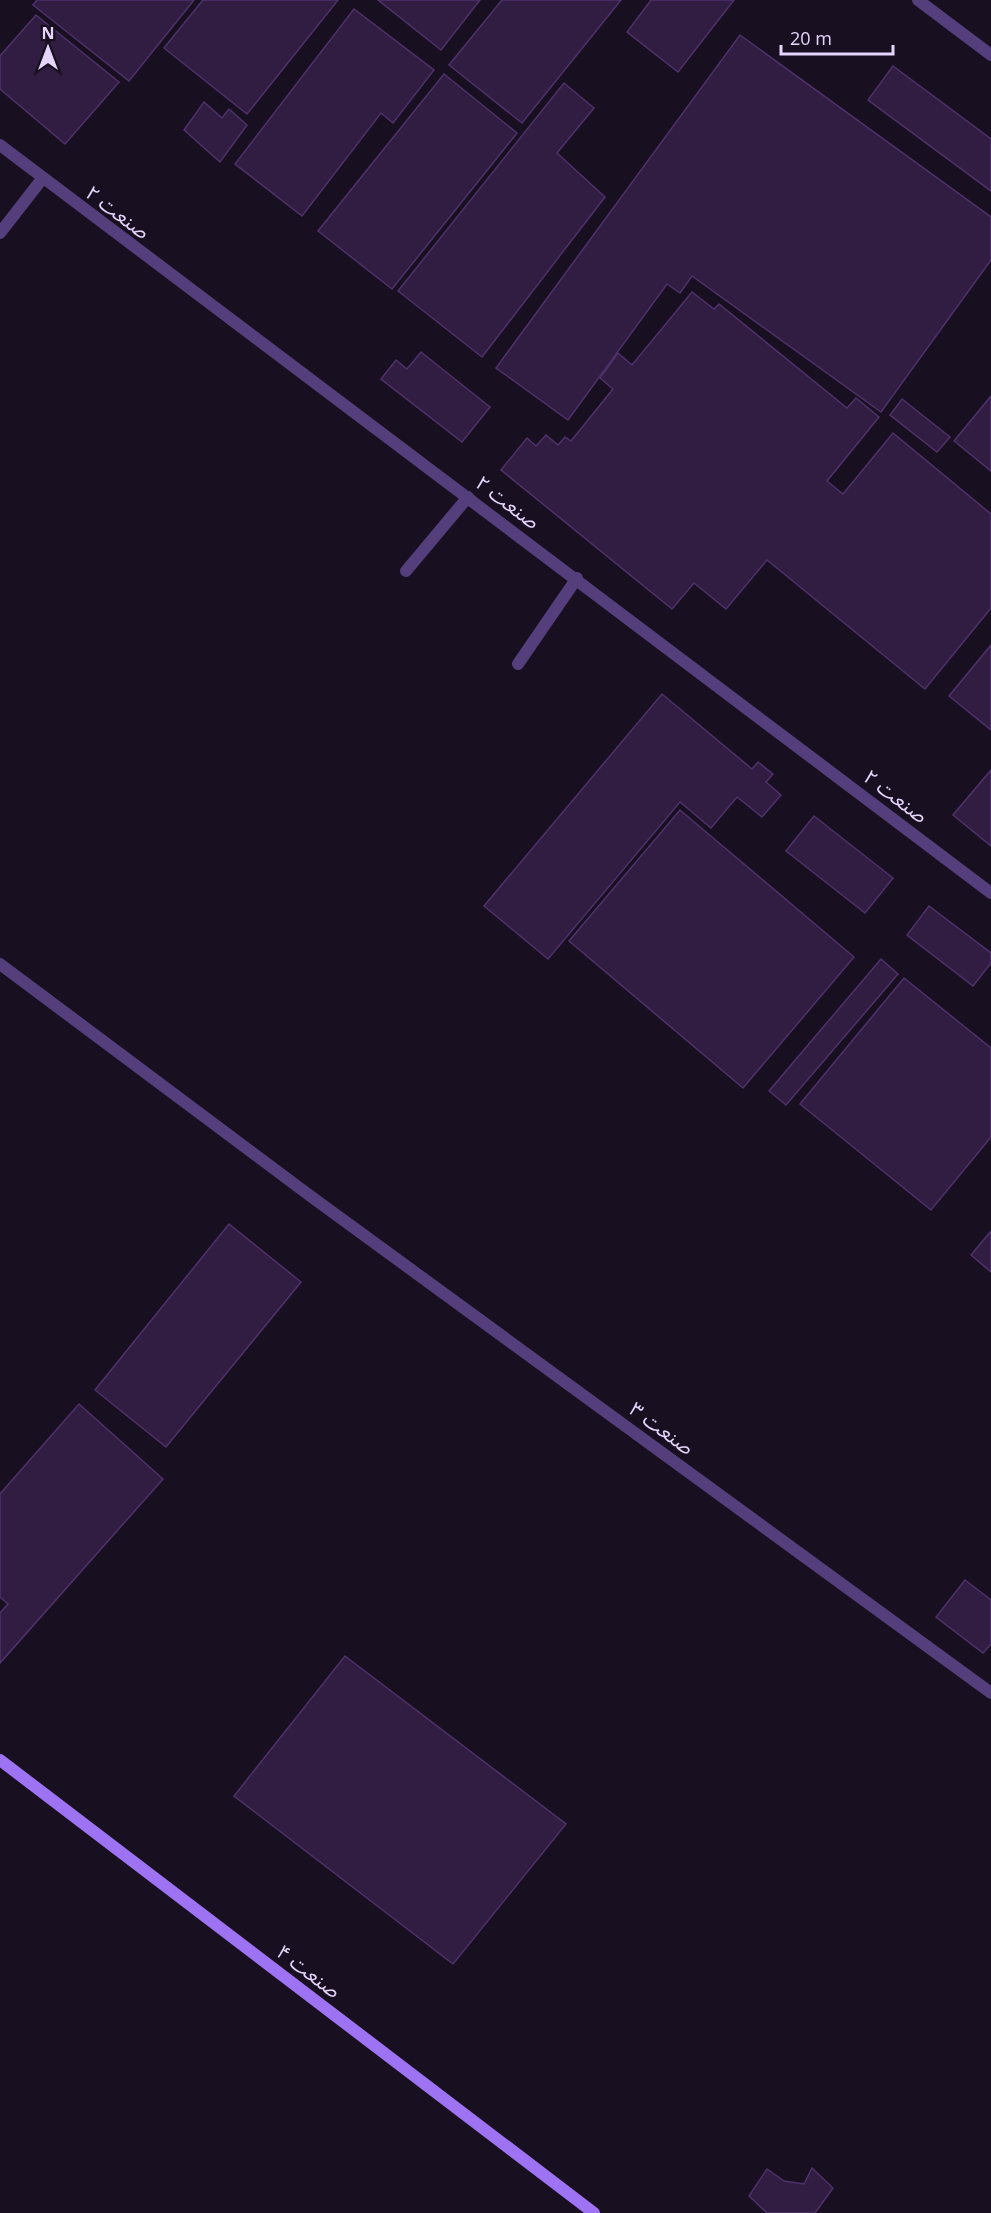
<svg xmlns="http://www.w3.org/2000/svg" width="991" height="2213" viewBox="0 0 991 2213" font-family="'Open Sans','Noto Sans Arabic',sans-serif">
  <style>
    .building { fill: #301d41; stroke: #4f316b; stroke-width: 1.5 }
    .lines { fill: none; stroke-linecap: round; stroke-linejoin: round }
    .street { stroke: #543f7c; stroke-width: 12 }
    .secondary { stroke: #9e73f3; stroke-width: 12 }
    .labels { text-anchor: middle; dominant-baseline: central; stroke-width: 4.5; stroke-linejoin: round; paint-order: stroke }
    .street-label { font-size: 20px; fill: #e5d4fb; stroke: #181021 }
  </style>
  <rect width="100%" height="100%" fill="#181021"/>
  <g class="building">
    <polygon points="37,0 194,0 129,81 33,5"/>
    <polygon points="203,0 338,0 247,114 164,48"/>
    <polygon points="378,0 480,0 441,50"/>
    <polygon points="502,0 621,0 522,123 449,65"/>
    <polygon points="651,0 734,0 678,72 627,32"/>
    <polygon points="354,9 434,70 393,123 381,113 302,216 235,164"/>
    <polygon points="36,15 119,82 65,144 0,89 0,56"/>
    <polygon points="740,35 991,217 991,260 881,412 692,276 680,293 667,284 568,420 496,368"/>
    <polygon points="893,66 991,139 991,191 868,100"/>
    <polygon points="444,74 517,133 392,289 318,231"/>
    <polygon points="564,83 594,108 557,153 605,197 482,357 398,291"/>
    <polygon points="204,102 222,118 229,109 247,125 220,162 184,130"/>
    <polygon points="692,292 714,309 719,304 847,408 856,398 879,417 827,481 843,494 893,433 991,514 991,608 925,689 767,560 726,609 694,583 672,609 501,470 527,438 536,446 546,435 558,445 565,437 571,441 613,389 600,378 618,353 632,365"/>
    <polygon points="421,352 490,407 462,442 381,379 396,360 407,369"/>
    <polygon points="991,396 991,471 954,441"/>
    <polygon points="902,399 950,437 937,452 890,415"/>
    <polygon points="991,645 991,730 949,696"/>
    <polygon points="662,694 752,769 758,762 773,774 766,782 781,795 762,817 737,797 711,828 680,802 548,959 484,906"/>
    <polygon points="991,770 991,846 953,815"/>
    <polygon points="680,810 854,957 743,1088 569,941"/>
    <polygon points="814,816 893,878 865,913 786,851"/>
    <polygon points="929,906 991,953 991,963 973,986 907,935"/>
    <polygon points="881,959 898,974 786,1105 769,1091"/>
    <polygon points="904,978 991,1048 991,1137 931,1210 800,1104"/>
    <polygon points="229,1224 301,1282 166,1447 95,1390"/>
    <polygon points="991,1231 991,1272 971,1255"/>
    <polygon points="79,1404 163,1479 0,1663 0,1613 8,1604 0,1597 0,1494"/>
    <polygon points="965,1580 991,1600 991,1644 983,1653 936,1617"/>
    <polygon points="345,1656 566,1824 453,1964 234,1796"/>
    <polygon points="812,2168 833,2188 815,2213 767,2213 749,2196 767,2169 784,2181 804,2184"/>
  </g>
  <g class="lines">
    <g class="street">
      <polyline points="918,0 991,55"/>
      <polyline points="0,145 991,893"/>
      <polyline points="0,233 42,179"/>
      <polyline points="406,571 468,497"/>
      <polyline points="518,664 577,578"/>
      <polyline points="0,964 309,1195 991,1693"/>
    </g>
    <polyline class="secondary" points="0,1760 594,2213"/>
  </g>
  <g class="labels">
    <g class="street-label">
      <text transform="translate(118 212) rotate(37)">صنعت ۲</text>
      <text transform="translate(508 502) rotate(37)">صنعت ۲</text>
      <text transform="translate(896 796) rotate(37)">صنعت ۲</text>
      <text transform="translate(662 1428) rotate(36)">صنعت ۳</text>
      <text transform="translate(309 1971) rotate(37)">صنعت ۴</text>
    </g>
  </g>
  <g transform="translate(48 48)" stroke="#181021" stroke-width="4.5" paint-order="stroke">
  <path d="M0-4.5L10 22L0 15L-10 22Z" fill="#e5d4fb"/>
  <text y="-9" font-size="16" font-weight="bold" text-anchor="middle" fill="#e5d4fb">N</text>
  </g>
  <path d="M781 45v9h112v-9" fill="none" stroke="#e5d4fb" stroke-width="3"/>
  <text x="790" y="45" font-size="18" fill="#e5d4fb" stroke="#181021" stroke-width="4.5" paint-order="stroke">20 m</text>
</svg>
